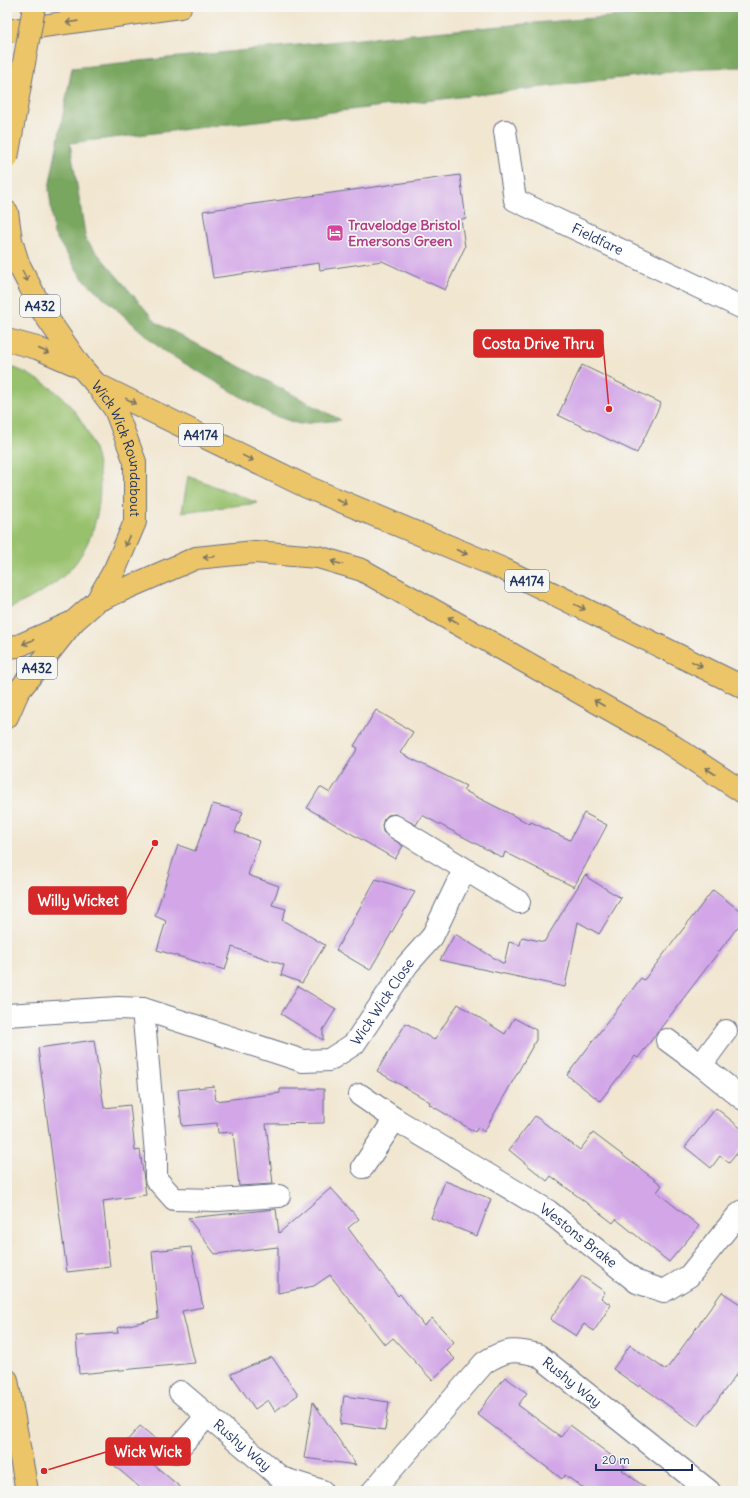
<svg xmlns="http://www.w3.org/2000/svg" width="750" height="1498" viewBox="0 0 750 1498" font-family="Delius,sans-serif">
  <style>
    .green { fill: #98c16d; stroke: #5a7866 }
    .forest { fill: #7aa760; stroke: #4a6b5f }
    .building { fill: #d2a6e7 }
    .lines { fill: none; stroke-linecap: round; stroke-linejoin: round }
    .street-casing { stroke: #666f86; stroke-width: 24 }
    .primary-casing { stroke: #666f86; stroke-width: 24 }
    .highway-casing { stroke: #666f86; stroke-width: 24 }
    .street { stroke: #fff; stroke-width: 22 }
    .primary { stroke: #edc569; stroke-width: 22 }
    .highway { stroke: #edc569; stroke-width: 22 }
    .primary-bridge-casing { stroke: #666f86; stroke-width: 24; stroke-linecap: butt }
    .primary-bridge { stroke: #edc569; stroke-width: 22 }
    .oneway { stroke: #797263 }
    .labels { text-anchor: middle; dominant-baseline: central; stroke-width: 3.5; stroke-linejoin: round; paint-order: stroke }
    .shield { fill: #f6f6f2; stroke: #5d6b8a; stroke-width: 1 }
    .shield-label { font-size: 13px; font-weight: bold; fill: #1b2f5e }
    .hotel-label { font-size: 14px; font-weight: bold; fill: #b23c85; stroke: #f6f6f2; text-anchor: start }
    .street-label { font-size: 14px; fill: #1b2f5e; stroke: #f6f6f2 }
    .leader { fill: none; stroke: #d62828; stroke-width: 1.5 }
    .callout-dot { fill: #d62828; stroke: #f6f6f2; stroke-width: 1.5 }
    .callout { fill: #d62828; stroke: #d62828; stroke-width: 1.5 }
    .callout-label { font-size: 15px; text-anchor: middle; font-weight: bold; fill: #fff }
  </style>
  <rect width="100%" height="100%" fill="#f6f6f2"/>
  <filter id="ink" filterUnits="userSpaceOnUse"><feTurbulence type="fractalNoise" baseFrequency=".025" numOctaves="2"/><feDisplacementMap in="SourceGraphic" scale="8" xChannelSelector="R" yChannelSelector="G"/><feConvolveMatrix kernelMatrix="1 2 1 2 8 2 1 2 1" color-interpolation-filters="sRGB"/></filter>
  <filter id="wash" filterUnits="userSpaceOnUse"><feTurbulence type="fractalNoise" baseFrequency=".012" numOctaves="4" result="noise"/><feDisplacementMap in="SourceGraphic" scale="16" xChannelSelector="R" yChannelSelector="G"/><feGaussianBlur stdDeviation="0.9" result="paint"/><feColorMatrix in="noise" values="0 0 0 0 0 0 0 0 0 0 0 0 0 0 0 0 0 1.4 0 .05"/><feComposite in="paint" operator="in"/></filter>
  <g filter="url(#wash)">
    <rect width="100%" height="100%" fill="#f1e6d0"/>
    <g class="green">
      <path d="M7,366C17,368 26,373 35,378C102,413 119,500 77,561C61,583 37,595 13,607L7,608Z"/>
      <polygon points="188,476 258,503 182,512"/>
    </g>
    <path class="forest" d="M743,7V67L705,68L70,143L86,240L157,323L341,420L299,424L272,415L162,350L82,278L54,234L49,188L72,68C295,45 519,22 743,7Z"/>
    <g id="blocks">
      <g class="building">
        <polygon points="460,175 466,219 461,219 465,247 445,290 382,261 320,270 319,263 213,278 203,211"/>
        <polygon points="582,365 661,403 637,453 558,415"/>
        <polygon points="376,710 413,732 400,753 466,786 463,790 530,824 531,822 570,840 584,813 607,825 574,887 505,852 503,858 422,815 416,825 395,814 388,815 384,819 382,825 383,832 403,846 395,859 307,808 320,787 330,793 358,748 354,746"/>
        <polygon points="213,804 243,812 235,832 259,841 248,875 279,886 272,905 286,909 282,920 325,945 302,983 281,975 284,965 232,947 225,970 157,950 166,921 155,916 178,845 195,851"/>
        <polygon points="585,875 588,876 588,878 621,898 599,934 578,922 565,987 440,960 455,934 504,964 509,942 520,945 522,937 544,942"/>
        <polygon points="376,879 415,892 370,970 336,950"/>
        <polygon points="713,890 743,913 743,920 638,1058 635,1056 600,1101 567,1075 641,978 644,980"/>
        <polygon points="298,986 336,1009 323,1030 323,1040 281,1014"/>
        <polygon points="458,1004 505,1034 514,1018 536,1030 536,1040 484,1132 478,1127 475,1132 429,1104 430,1102 377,1071 406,1023 434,1040"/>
        <polygon points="94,1040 104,1108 130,1105 135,1151 140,1150 146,1195 103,1201 110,1267 67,1272 38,1048"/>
        <polygon points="214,1086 216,1101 280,1093 280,1089 324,1089 324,1123 266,1124 273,1184 239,1186 233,1132 218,1133 217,1123 182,1126 178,1090"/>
        <polygon points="716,1108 743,1130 743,1146 729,1163 720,1156 711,1168 685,1147"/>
        <polygon points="535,1116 580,1150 593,1133 662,1185 657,1192 699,1226 669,1262 616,1219 613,1223 551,1176 547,1181 509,1150"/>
        <polygon points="445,1181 491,1199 477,1236 431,1218"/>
        <polygon points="331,1188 359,1219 348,1228 398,1296 400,1294 424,1326 432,1318 454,1342 446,1350 455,1359 432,1380 393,1338 385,1345 330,1275 314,1286 278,1293 278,1247 215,1254 188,1218 276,1209 279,1233"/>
        <polygon points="191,1247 203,1307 182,1311 195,1363 79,1374 76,1336 118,1333 117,1328 158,1318 152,1251"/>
        <polygon points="582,1276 605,1292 601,1298 611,1305 594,1331 584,1324 576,1336 550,1319"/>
        <polygon points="722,1292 743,1306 743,1365 698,1427 640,1385 639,1387 613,1369 630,1345 666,1370"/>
        <polygon points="272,1357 298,1395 275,1411 268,1400 255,1409 231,1374"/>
        <polygon points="505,1377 527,1393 518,1405 561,1437 570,1425 625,1466 622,1470 650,1491 587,1491 565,1475 562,1479 477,1414"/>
        <polygon points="344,1396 389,1402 385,1430 340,1424"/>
        <polygon points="313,1402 356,1465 304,1458"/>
        <polygon points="140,1426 162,1444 148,1460 185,1491 144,1491 109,1461"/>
      </g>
    </g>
  </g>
  <g filter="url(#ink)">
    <use href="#blocks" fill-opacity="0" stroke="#666f86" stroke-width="1"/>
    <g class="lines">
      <g class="street-casing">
        <g id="street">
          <path id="s1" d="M505,131L515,200L743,308"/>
          <polyline points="394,826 519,902"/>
          <polyline points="143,1009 156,1154 156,1179 174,1199 217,1200 279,1196"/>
          <path id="s2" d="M7,1015L118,1008L143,1009L303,1061L329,1060L354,1044L407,965L432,937L464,870"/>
          <polyline points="667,1040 701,1065 743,1099"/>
          <polyline points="701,1065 726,1031"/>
          <path id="s3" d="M360,1095L395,1119L548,1211L637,1282L664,1291L689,1276L737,1216L743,1211"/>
          <polyline points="363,1167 395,1119"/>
          <path id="s4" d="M180,1392L281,1478L322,1491"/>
          <polyline points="175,1452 208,1415"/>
          <path id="s5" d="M373,1491L484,1363C505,1349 514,1349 538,1355L709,1491"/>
        </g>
      </g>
      <g class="primary-casing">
        <g id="primary">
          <polyline points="7,212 11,240 18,263 43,312 81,367"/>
          <polyline points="7,717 18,692 73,622"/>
          <polyline points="7,1380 27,1491"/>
        </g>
      </g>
      <g class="highway-casing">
        <g id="highway">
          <polyline points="7,31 180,7"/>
          <path id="s6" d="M7,340L37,348L81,367L96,384L115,409L135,462V522L115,569L97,601L73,622L18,646L7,647"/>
          <polyline points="96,384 307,487 503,569 743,687"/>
          <polyline points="97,601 196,558 255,552 318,557 362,570 664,740 743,792"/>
        </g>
      </g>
      <use href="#street" class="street"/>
      <use href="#primary" class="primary"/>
      <use href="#highway" class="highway"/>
      <g class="primary-bridge-casing">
        <polyline id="primary-bridge" points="7,158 34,7"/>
      </g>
      <use href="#primary-bridge" class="primary-bridge"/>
    </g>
    <defs><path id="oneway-shaft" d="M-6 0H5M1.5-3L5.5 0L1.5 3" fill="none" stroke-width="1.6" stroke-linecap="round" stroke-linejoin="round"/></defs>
    <g class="oneway">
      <use href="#oneway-shaft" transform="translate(72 22) rotate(172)"/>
      <use href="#oneway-shaft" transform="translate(25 276) rotate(63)"/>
      <use href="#oneway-shaft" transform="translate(44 351) rotate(24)"/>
      <use href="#oneway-shaft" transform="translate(131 401) rotate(26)"/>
      <use href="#oneway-shaft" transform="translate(248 458) rotate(26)"/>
      <use href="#oneway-shaft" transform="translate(342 502) rotate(23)"/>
      <use href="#oneway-shaft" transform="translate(127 541) rotate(113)"/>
      <use href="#oneway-shaft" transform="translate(462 552) rotate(23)"/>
      <use href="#oneway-shaft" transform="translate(209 557) rotate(174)"/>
      <use href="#oneway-shaft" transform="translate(337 563) rotate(-165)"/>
      <use href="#oneway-shaft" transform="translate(580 607) rotate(26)"/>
      <use href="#oneway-shaft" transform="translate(453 620) rotate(-150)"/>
      <use href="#oneway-shaft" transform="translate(28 642) rotate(157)"/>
      <use href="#oneway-shaft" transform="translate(697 664) rotate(26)"/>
      <use href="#oneway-shaft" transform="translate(599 703) rotate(-150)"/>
      <use href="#oneway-shaft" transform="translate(710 771) rotate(-147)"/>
    </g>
  </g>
  <defs>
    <g id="hotel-square" transform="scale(0.9)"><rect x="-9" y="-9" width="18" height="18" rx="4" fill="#d1479c" stroke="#f6f6f2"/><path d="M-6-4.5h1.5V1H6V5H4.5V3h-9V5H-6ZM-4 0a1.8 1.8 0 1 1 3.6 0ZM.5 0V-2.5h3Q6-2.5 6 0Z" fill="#fff"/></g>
  </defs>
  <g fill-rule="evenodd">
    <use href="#hotel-square" x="335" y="233"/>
  </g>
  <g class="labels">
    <g class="shield">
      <rect x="20" y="295" width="40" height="22" rx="3"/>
      <rect x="179" y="424" width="44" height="22" rx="3"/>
      <rect x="505" y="570" width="44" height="22" rx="3"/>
      <rect x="17" y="657" width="40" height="22" rx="3"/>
    </g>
    <g class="shield-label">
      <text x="40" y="306">A432</text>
      <text x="201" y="435">A4174</text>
      <text x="527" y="581">A4174</text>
      <text x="37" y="668">A432</text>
    </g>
    <g class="hotel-label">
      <text x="348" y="225">Travelodge Bristol<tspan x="348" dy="16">Emersons Green</tspan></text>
    </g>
    <g class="street-label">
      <text stroke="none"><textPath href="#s1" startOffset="161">Fieldfare</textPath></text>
      <text stroke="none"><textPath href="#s6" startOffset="172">Wick Wick Roundabout</textPath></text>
      <text stroke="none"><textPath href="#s2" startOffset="411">Wick Wick Close</textPath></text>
      <text stroke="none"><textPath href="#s3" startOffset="260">Westons Brake</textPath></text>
      <text stroke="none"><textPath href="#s5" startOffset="270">Rushy Way</textPath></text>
      <text stroke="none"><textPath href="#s4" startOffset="82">Rushy Way</textPath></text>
    </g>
  </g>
  <path class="leader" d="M609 409L603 344M155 843L126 900M44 1471L106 1452"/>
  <g class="callout-dot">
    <circle cx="609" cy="409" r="4"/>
    <circle cx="155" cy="843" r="4"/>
    <circle cx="44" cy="1471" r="4"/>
  </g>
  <g class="callout">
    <rect x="474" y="330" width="129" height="27" rx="4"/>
    <rect x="29" y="887" width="97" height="27" rx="4"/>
    <rect x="106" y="1438" width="84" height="27" rx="4"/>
  </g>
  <g class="callout-label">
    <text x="538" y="349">Costa Drive Thru</text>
    <text x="78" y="906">Willy Wicket</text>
    <text x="148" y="1457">Wick Wick</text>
  </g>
  <rect width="750" height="1498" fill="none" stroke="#f6f6f2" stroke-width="24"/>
  <path d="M596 1464v6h96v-6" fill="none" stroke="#1b2f5e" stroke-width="2"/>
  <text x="602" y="1464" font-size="12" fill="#1b2f5e" stroke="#f6f6f2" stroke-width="3" paint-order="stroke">20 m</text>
</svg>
